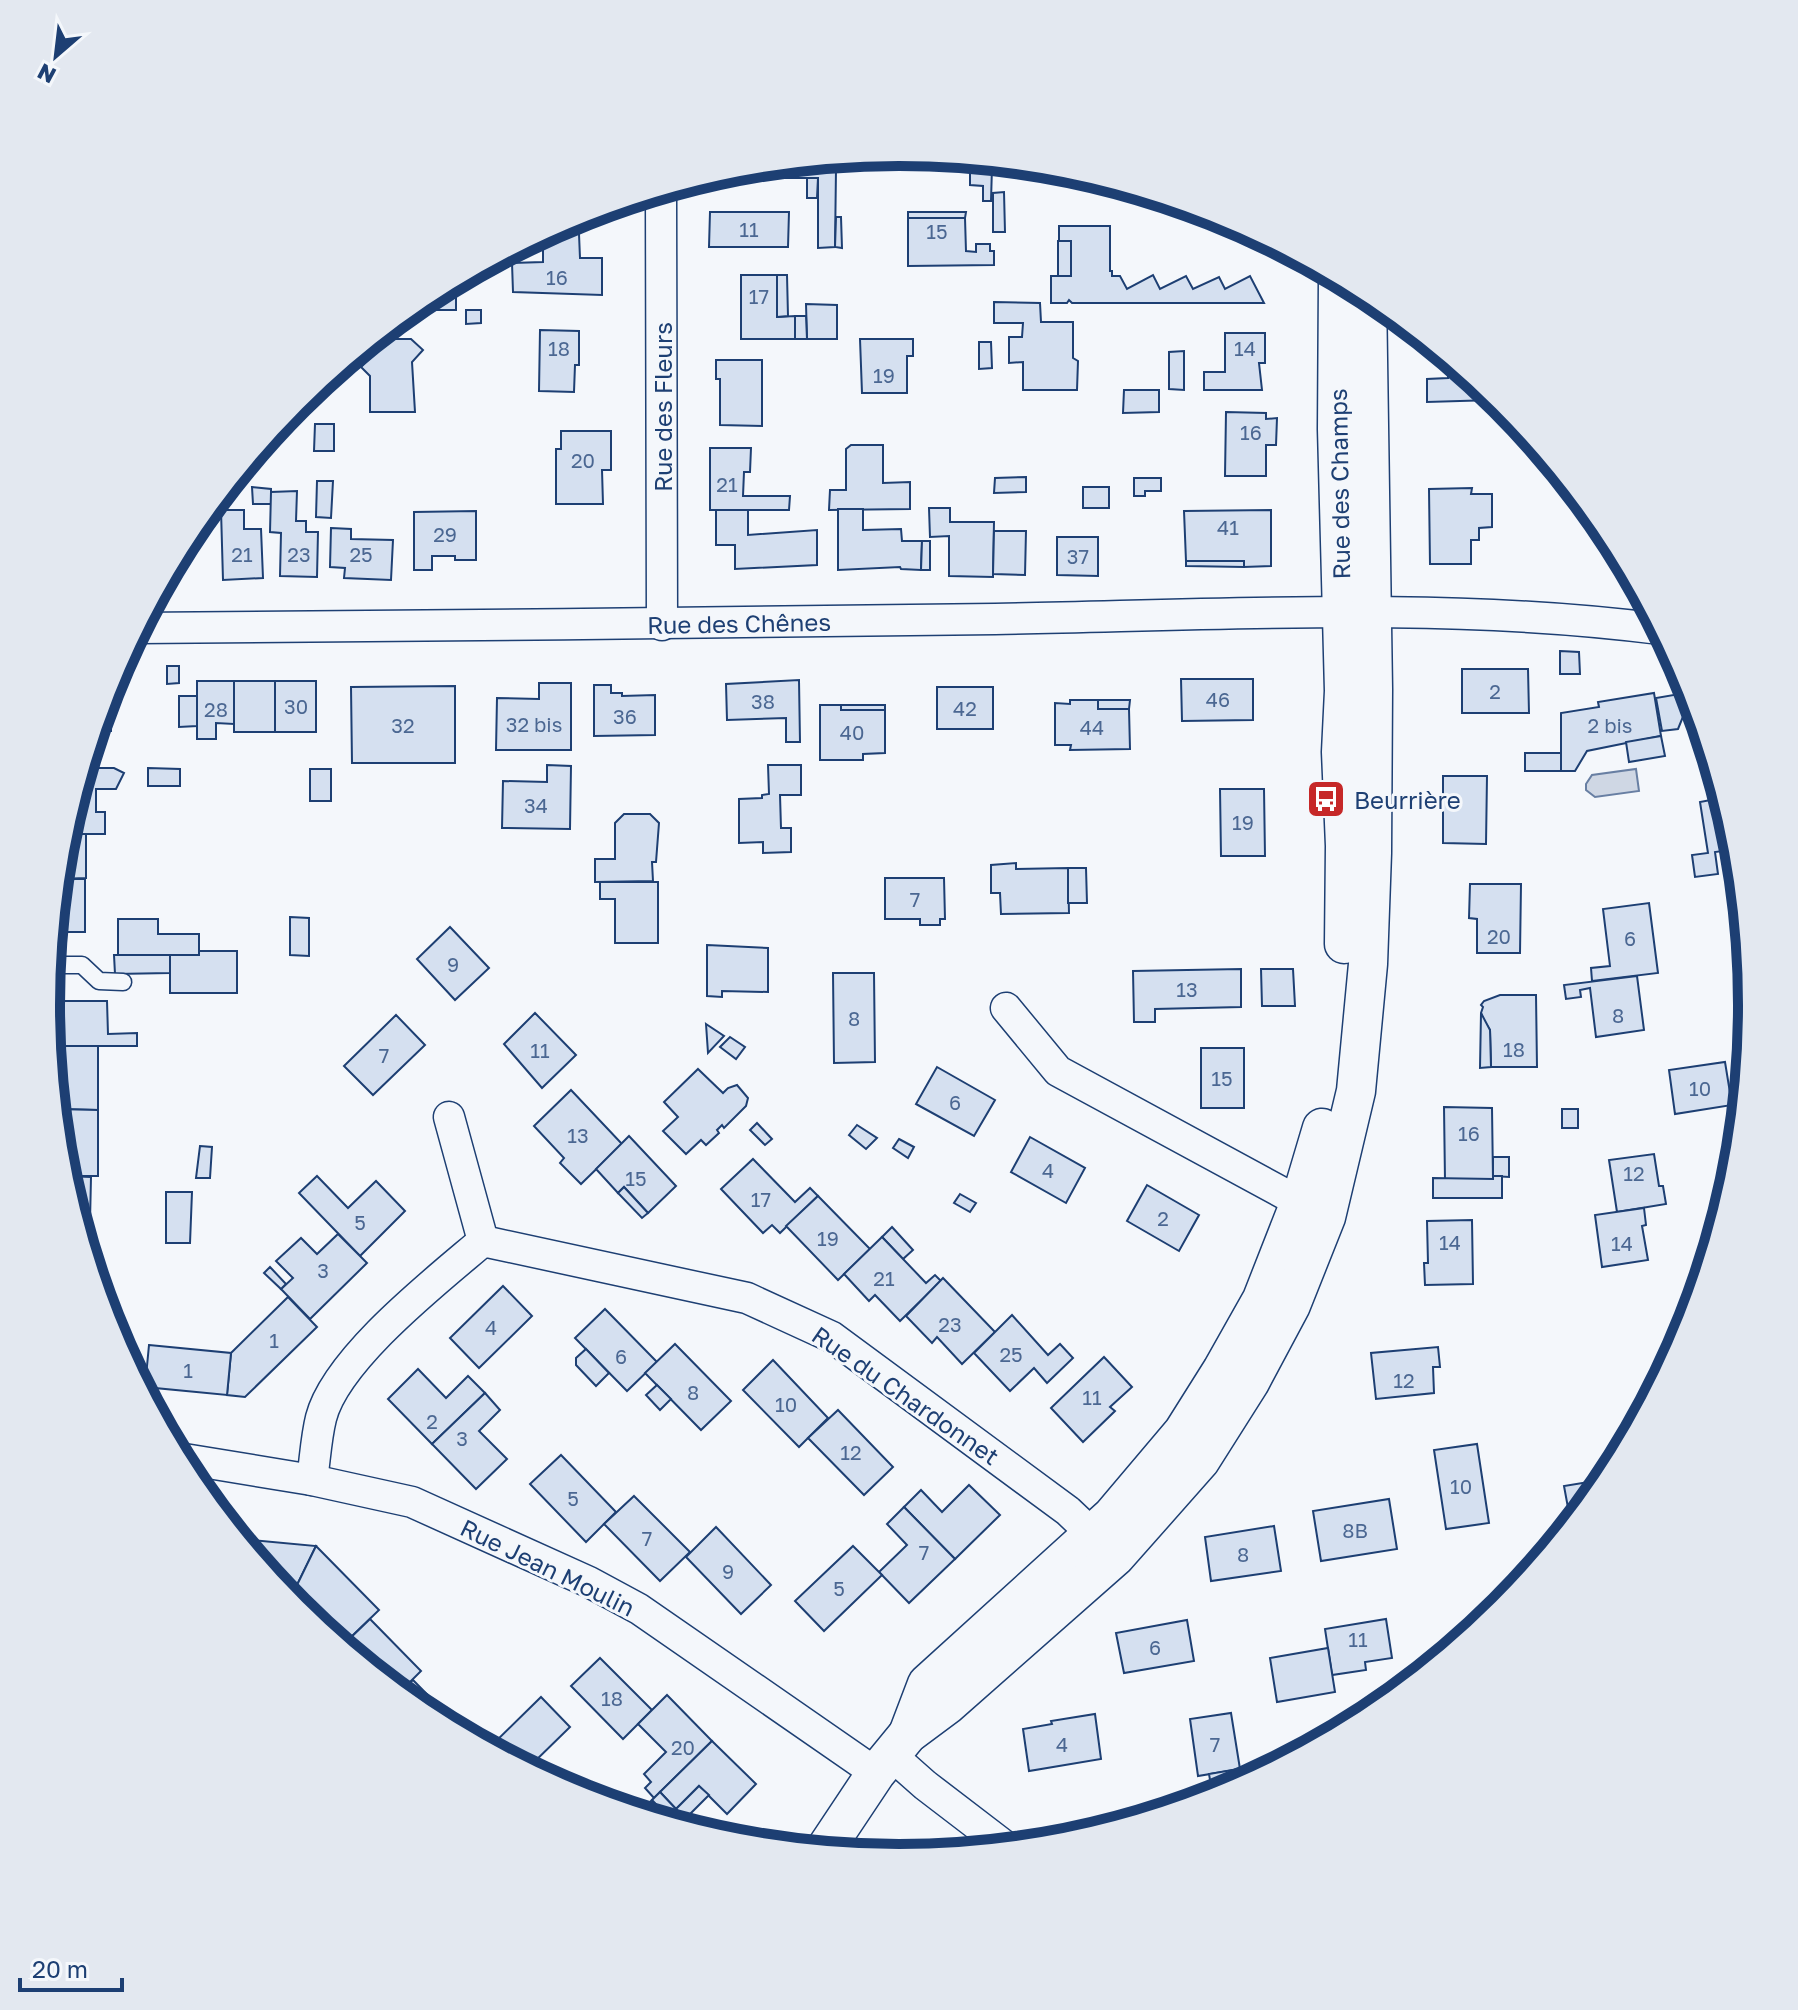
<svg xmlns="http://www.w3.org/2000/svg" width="1798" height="2010" viewBox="0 0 1798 2010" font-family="'Golos Text',sans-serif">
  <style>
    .water { fill: #cfd7e4; stroke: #687fa3; stroke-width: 2 }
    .building { fill: #d5e0f0; stroke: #1d3f73; stroke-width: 2 }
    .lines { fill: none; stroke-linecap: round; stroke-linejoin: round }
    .service-casing { stroke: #1d3f73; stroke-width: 19 }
    .minor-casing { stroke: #1d3f73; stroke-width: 33 }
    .tertiary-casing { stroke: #1d3f73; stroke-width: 41 }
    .service { stroke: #f4f7fb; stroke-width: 16 }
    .minor { stroke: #f4f7fb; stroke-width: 30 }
    .tertiary { stroke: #f4f7fb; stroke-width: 38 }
    .labels { text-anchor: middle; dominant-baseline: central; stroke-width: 6; stroke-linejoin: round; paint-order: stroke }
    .number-label { font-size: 20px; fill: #4b6792 }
    .street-label { font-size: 24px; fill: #1d3f73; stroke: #f4f7fb }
    .poi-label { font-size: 24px; fill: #1d3f73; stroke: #f4f7fb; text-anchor: start }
    .rim { fill: none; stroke: #1d3f73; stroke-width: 10 }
  </style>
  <rect width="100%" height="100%" fill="#f4f7fb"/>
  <polygon class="water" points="1636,769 1639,791 1595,797 1586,790 1586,784 1592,775"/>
  <g class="building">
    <polygon points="899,152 939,156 939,165 865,166 865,155"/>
    <polygon points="852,157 852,164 809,164 809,161"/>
    <polygon points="775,166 817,166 817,169 836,169 835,247 818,248 818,178 775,178"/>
    <polygon points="970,167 992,167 991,201 983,201 983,186 970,185"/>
    <polygon points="735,168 734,184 710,184 710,175"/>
    <polygon points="807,178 818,178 817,198 807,198"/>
    <polygon points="1004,192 1005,232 993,232 993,193"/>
    <polygon points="710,212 789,212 788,247 709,247"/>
    <polygon points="908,212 966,212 965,218 908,218"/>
    <polygon points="579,215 579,234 541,234 573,217"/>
    <polygon points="836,217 841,217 842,248 835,247"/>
    <polygon points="908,218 965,218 966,251 976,252 976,244 990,244 990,251 994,251 994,265 908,266"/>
    <polygon points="1237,223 1266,238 1237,238"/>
    <polygon points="1059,226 1110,226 1110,271 1112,271 1112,276 1120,276 1127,289 1153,275 1160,289 1186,276 1193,289 1219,277 1225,289 1250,276 1264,303 1072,303 1069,300 1067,303 1051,303 1051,276 1071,276 1071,241 1059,241"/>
    <polygon points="543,234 579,234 580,258 602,258 602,295 513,292 512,263 543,262"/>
    <rect x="1058" y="241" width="13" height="35"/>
    <polygon points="741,275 777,275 777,317 795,316 795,339 741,339"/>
    <polygon points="777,275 787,275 788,316 777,317"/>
    <polygon points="456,279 456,310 408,310 425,296"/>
    <polygon points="994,302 1040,303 1041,322 1073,322 1073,358 1078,361 1077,390 1023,390 1023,362 1009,363 1009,337 1022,337 1023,323 994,323"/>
    <polygon points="806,304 837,305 837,339 807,339"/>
    <polygon points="466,310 481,310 481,323 466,324"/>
    <polygon points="795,316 806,316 807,339 795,339"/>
    <polygon points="540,330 579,331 579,365 575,365 574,392 539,391"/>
    <polygon points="1225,333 1265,333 1265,363 1259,363 1262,390 1204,390 1204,372 1225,372"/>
    <polygon points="373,339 411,339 423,350 412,362 415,412 370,412 370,376 361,367 370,358 370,341"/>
    <polygon points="860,339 913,339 913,356 907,356 907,393 862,393"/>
    <polygon points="979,342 991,342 992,368 979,369"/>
    <polygon points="1184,351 1184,390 1169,389 1169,352"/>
    <polygon points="1448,358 1493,394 1493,400 1427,402 1427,379 1448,378"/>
    <polygon points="716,360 762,360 762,426 720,425 720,379 716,379"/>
    <polygon points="1124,390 1159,390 1159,412 1123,413"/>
    <polygon points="1226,412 1266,413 1266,419 1277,418 1276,445 1266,445 1266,476 1225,476"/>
    <polygon points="315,424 334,424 334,451 314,451"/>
    <polygon points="561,431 611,431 611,470 602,470 603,504 556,504 556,449 561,449"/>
    <polygon points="851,445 883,445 883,483 910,482 910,509 829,510 830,490 846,490 846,449"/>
    <polygon points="710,448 751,448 750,472 744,472 743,496 790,496 789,510 710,510"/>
    <polygon points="1026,477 1026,492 994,493 995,478"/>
    <polygon points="1134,478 1161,478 1161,491 1145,491 1145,496 1134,496"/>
    <polygon points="317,481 333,481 331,518 316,517"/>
    <polygon points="252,487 271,489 271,504 253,504"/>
    <rect x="1083" y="487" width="26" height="21"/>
    <polygon points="1472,488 1471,494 1492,494 1492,527 1479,528 1479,540 1471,540 1471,564 1430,564 1429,489"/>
    <polygon points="297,491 296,521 306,521 306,532 318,532 317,577 280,576 281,533 270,532 271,492"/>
    <polygon points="929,508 950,508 950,522 994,522 993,577 949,576 949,536 930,537"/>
    <polygon points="838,509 863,509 863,530 901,529 902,541 922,541 921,570 901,569 900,567 838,570"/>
    <polygon points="221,510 244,510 244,529 261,529 263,578 223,580"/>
    <polygon points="716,510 748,510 748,535 817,530 817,565 735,569 735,545 716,545"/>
    <polygon points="1271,510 1271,566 1244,567 1244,561 1186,561 1184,511"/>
    <polygon points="476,511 476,560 455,560 455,556 432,556 432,570 414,570 414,512"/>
    <polygon points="331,528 351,529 351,539 393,540 391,580 344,578 345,568 330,567"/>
    <polygon points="994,531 1026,531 1025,575 993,574"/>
    <polygon points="1057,537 1098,537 1098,576 1057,575"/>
    <polygon points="922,541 930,541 930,570 921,570"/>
    <polygon points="1186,561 1244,561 1244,567 1186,566"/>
    <polygon points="1560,651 1579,652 1580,674 1560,674"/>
    <polygon points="167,666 179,666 179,683 167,684"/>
    <polygon points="1462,669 1528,669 1529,713 1462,713"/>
    <polygon points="1181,679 1253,679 1253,720 1182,721"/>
    <polygon points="799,680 800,742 786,742 786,718 727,720 726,684"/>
    <polygon points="197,681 234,681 234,724 216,723 216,739 197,739"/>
    <rect x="234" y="681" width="41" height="51"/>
    <rect x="275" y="681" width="41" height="51"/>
    <polygon points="539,683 571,683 571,750 496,750 497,698 539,699"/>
    <polygon points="594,685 611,685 611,693 622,693 622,696 655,695 655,735 594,736"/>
    <polygon points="455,686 455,763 352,763 351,687"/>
    <rect x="937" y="687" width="56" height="42"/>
    <polygon points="1654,693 1661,736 1587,751 1575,771 1561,771 1561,713 1599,707 1598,702"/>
    <polygon points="1685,693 1689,702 1678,729 1662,731 1656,698"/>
    <polygon points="179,696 197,696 197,726 179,727"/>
    <polygon points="1070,700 1098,700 1098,709 1129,709 1130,749 1070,750 1071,745 1055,745 1055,703 1070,704"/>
    <polygon points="1098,700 1130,700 1129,709 1098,709"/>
    <polygon points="820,705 841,705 841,710 885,710 885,753 863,754 863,760 820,760"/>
    <rect x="841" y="705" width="44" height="5"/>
    <polygon points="102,709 111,709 111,731 100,730 99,738 93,738"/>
    <polygon points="1661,736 1665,756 1629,762 1626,742"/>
    <rect x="1525" y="753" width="36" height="18"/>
    <polygon points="547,765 571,766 570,829 502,828 503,781 547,782"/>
    <polygon points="768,765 801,765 801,795 780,795 781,828 791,828 791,852 763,853 763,842 739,843 739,799 762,798 762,795 769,794"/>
    <polygon points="84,768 114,768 124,773 116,789 96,789 96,812 105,812 105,834 64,834"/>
    <polygon points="148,768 180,769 180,786 148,786"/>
    <rect x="310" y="769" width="21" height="32"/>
    <polygon points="1443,776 1487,776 1486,844 1443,843"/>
    <polygon points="1220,789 1264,789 1265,856 1221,856"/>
    <polygon points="1721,798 1723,798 1737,849 1715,852 1718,874 1695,877 1692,855 1708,853 1700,802"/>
    <polygon points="624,814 650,814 659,823 656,862 652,862 653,881 595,882 595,859 615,859 615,823"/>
    <polygon points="64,834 86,834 86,878 58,879"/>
    <polygon points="1016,863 1016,869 1068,868 1069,913 1001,914 1000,893 991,893 991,865"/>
    <polygon points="1068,868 1086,868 1087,903 1068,903"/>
    <polygon points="885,878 944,878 945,919 940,919 940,925 920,925 920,919 885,919"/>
    <polygon points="58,879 85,879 85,932 53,932"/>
    <polygon points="600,882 658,882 658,943 615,943 615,899 600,899"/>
    <polygon points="1470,884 1521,884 1520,953 1477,953 1477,919 1469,918"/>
    <polygon points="1649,903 1658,973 1592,981 1591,968 1610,966 1603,909"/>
    <polygon points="290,917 309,918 309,956 290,955"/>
    <polygon points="118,919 158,919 158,934 199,934 199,955 118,955"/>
    <polygon points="450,927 489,968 455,1000 417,959"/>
    <polygon points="707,945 768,948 768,992 722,991 722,997 707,996"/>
    <polygon points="199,951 237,951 237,993 170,993 170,955 199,955"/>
    <polygon points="114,955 170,955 170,973 115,974"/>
    <polygon points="1241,969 1241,1007 1155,1009 1155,1022 1134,1022 1133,971"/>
    <polygon points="1261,969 1293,969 1295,1006 1262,1006"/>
    <polygon points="833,973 874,973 875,1062 834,1063"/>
    <polygon points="1637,976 1644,1030 1596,1037 1590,988 1580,990 1581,997 1566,999 1564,985"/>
    <polygon points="1500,995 1536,995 1537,1067 1491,1067 1490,1030 1483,1019 1481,1013 1483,1007 1481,1005 1484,1001"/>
    <polygon points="48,1001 107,1001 108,1034 137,1033 137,1046 50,1046"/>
    <polygon points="535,1013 576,1055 542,1088 504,1044"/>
    <polygon points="1481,1013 1490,1030 1491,1067 1480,1068"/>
    <polygon points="396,1015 425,1045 373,1095 344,1066"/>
    <polygon points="706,1024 724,1036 708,1053"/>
    <polygon points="730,1037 745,1047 736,1059 720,1047"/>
    <polygon points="53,1046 98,1046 98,1110 56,1109"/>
    <rect x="1201" y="1048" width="43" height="60"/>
    <polygon points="1725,1062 1732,1105 1675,1114 1669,1070"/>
    <polygon points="937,1067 995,1100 974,1136 916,1104"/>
    <polygon points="698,1069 723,1093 728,1088 737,1085 748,1098 746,1106 724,1128 722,1125 717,1130 719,1133 706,1145 701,1140 686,1154 663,1131 678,1117 664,1102"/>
    <polygon points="571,1090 622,1144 581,1184 560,1163 564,1158 534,1126"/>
    <polygon points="1444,1107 1492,1108 1493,1179 1445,1180"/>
    <polygon points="56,1109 98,1110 98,1176 64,1176"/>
    <rect x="1562" y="1109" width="16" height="19"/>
    <polygon points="757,1123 772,1139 765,1145 750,1130"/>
    <polygon points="857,1125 877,1138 866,1149 849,1135"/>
    <polygon points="629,1136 676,1186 648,1213 624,1187 618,1193 596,1169"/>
    <polygon points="1030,1137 1085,1168 1066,1203 1011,1172"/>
    <polygon points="899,1139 914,1147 908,1158 893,1148"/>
    <polygon points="200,1146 212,1147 210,1178 196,1178"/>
    <polygon points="1654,1154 1659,1186 1663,1186 1666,1204 1617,1212 1609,1160"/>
    <polygon points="1493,1157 1509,1157 1509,1177 1493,1176"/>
    <polygon points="753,1159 795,1202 810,1188 818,1196 780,1233 772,1225 763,1233 721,1189"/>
    <polygon points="64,1176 91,1177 90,1222 78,1222"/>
    <polygon points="317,1176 348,1208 376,1181 405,1211 360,1256 299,1193"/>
    <polygon points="1493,1176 1502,1176 1502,1198 1433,1198 1433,1178 1493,1179"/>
    <polygon points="1147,1185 1199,1215 1179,1251 1127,1221"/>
    <polygon points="624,1187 648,1213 642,1218 618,1193"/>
    <polygon points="166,1192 192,1192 190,1243 166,1243"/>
    <polygon points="960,1194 976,1203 970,1212 954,1203"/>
    <polygon points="818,1196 870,1249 838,1280 786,1226"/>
    <polygon points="1644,1208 1646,1225 1642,1226 1648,1260 1602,1267 1595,1215"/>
    <polygon points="1472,1220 1473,1284 1425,1285 1424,1263 1428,1263 1427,1221"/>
    <polygon points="892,1227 913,1250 903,1259 882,1237"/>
    <polygon points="338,1234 367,1263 310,1319 281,1289 293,1278 276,1261 301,1238 317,1254"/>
    <polygon points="882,1237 926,1283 935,1275 941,1281 900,1321 875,1295 869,1301 844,1274"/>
    <polygon points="270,1267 286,1284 281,1289 264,1273"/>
    <polygon points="943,1278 995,1332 962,1364 937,1337 932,1343 906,1316"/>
    <polygon points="503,1286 532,1316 479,1368 450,1338"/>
    <polygon points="288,1297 317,1327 245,1397 227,1395 231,1353"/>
    <polygon points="605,1309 657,1362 627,1391 575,1338"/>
    <polygon points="1012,1315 1048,1355 1060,1344 1073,1358 1047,1383 1034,1368 1010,1391 974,1353"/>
    <polygon points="675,1344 731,1401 701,1430 645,1373"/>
    <polygon points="149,1345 231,1353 227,1395 145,1387"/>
    <polygon points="1438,1347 1440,1367 1433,1367 1434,1393 1376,1399 1371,1353"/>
    <polygon points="586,1349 609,1373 596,1386 576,1365 576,1358"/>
    <polygon points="1104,1357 1132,1387 1110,1407 1115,1411 1083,1442 1051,1408"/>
    <polygon points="773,1360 828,1418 799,1447 743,1390"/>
    <polygon points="418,1369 446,1398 468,1376 485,1393 432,1444 388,1399"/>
    <polygon points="657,1385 671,1399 660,1410 646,1395"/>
    <polygon points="485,1393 500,1410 479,1431 507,1459 476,1489 432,1444"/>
    <polygon points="838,1410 893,1467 864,1495 808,1438"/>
    <polygon points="1477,1444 1489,1523 1446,1529 1434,1450"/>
    <polygon points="561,1455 616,1512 586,1542 530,1484"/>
    <polygon points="1607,1479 1607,1481 1571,1524 1564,1486"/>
    <polygon points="969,1485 1000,1515 955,1559 904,1507 921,1490 942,1512"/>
    <polygon points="634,1496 690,1552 660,1581 604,1524"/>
    <polygon points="1389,1499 1397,1549 1321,1561 1313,1511"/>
    <polygon points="904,1507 955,1559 909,1603 879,1572 907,1545 887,1524"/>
    <polygon points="1274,1526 1281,1571 1211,1581 1205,1537"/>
    <polygon points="716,1527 771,1585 741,1614 686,1557"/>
    <polygon points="239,1539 316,1546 297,1585 275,1583"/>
    <polygon points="316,1546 379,1610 350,1638 297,1585"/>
    <polygon points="853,1546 882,1575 824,1631 795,1601"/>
    <polygon points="370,1619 421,1671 399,1693 342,1646"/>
    <polygon points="1386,1619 1392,1658 1365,1662 1366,1670 1332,1675 1325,1629"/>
    <polygon points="1187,1620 1194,1661 1124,1673 1116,1633"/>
    <polygon points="1328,1648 1335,1692 1277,1702 1270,1658"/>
    <polygon points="600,1658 652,1710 623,1739 571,1686"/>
    <polygon points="413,1680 465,1733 463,1735 425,1714 399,1693"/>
    <polygon points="667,1695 712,1741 654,1798 645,1788 651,1782 644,1774 666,1752 638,1724"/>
    <polygon points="541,1697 570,1727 527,1769 489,1748"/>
    <polygon points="1231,1713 1240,1769 1198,1776 1190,1719"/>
    <polygon points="1095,1714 1101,1759 1029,1771 1023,1729 1052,1724 1051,1721"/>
    <polygon points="712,1741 756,1784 727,1814 699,1786 676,1809 660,1792"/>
    <polygon points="1250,1767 1252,1779 1213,1797 1209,1774"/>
    <polygon points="699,1786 709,1795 686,1818 676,1809"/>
    <polygon points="660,1792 676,1809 668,1817 652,1800"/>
    <polygon points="652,1800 653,1802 675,1824 639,1813"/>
    <polygon points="1160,1812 1160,1813 1105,1830 1103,1820"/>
  </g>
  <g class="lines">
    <g class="service-casing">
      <polyline id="service" points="50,965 82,965 99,981 123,982"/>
    </g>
    <g class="minor-casing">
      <g id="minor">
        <polyline points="661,190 662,625"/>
        <path d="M138,628C424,625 709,624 995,619C1214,615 1443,601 1660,629"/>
        <polyline points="1006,1008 1058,1071 1318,1212"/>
        <polyline points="449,1117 483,1241"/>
        <polyline points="178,1458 312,1480 412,1502 589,1582 639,1609 876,1773"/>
        <path d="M312,1480C315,1460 316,1438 321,1418C336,1359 436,1281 483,1241L747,1298L832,1337L1068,1511L1109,1550"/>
        <polyline points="890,1754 925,1785 1006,1847"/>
      </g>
    </g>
    <g class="tertiary-casing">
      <g id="tertiary">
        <polyline points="1338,277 1337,429 1344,691 1341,752 1345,846 1344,944"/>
        <polyline points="908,1734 927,1684 1112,1516 1183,1432 1222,1370 1262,1299 1300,1202 1322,1128"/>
        <polyline points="824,1851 876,1773 908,1734 947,1705 1116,1556 1200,1461 1250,1382 1291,1305 1326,1217 1356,1091 1368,964 1372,853 1373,689 1367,293"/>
      </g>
    </g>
    <use href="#service" class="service"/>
    <use href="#minor" class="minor"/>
    <use href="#tertiary" class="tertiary"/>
  </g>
  <defs>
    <g id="bus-square" transform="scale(2)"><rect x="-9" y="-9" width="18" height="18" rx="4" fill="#c62828" stroke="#f4f7fb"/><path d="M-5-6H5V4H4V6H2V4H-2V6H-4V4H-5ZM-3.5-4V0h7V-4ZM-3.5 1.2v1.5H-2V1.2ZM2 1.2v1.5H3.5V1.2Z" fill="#fff"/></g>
  </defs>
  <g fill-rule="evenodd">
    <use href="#bus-square" x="1326" y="799"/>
  </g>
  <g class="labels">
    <g class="number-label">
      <text x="749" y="229">11</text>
      <text x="937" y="231">15</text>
      <text x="557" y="277">16</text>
      <text x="759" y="296">17</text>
      <text x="559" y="348">18</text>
      <text x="1245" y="348">14</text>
      <text x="884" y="375">19</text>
      <text x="1251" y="432">16</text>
      <text x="583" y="460">20</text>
      <text x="727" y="484">21</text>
      <text x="1228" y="527">41</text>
      <text x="445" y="534">29</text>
      <text x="242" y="554">21</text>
      <text x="299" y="554">23</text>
      <text x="361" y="554">25</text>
      <text x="1078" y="556">37</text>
      <text x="1495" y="691">2</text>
      <text x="1218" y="699">46</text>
      <text x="763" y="701">38</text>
      <text x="296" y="706">30</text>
      <text x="965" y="708">42</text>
      <text x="216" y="709">28</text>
      <text x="625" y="716">36</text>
      <text x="534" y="724">32 bis</text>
      <text x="403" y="725">32</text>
      <text x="1610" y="725">2 bis</text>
      <text x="1092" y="727">44</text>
      <text x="852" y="732">40</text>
      <text x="536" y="805">34</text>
      <text x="1243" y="822">19</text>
      <text x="915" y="899">7</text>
      <text x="1499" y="936">20</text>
      <text x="1630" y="938">6</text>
      <text x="453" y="964">9</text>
      <text x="1187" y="989">13</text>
      <text x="1618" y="1015">8</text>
      <text x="854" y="1018">8</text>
      <text x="1514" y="1049">18</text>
      <text x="540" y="1050">11</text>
      <text x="384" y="1055">7</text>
      <text x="1222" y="1078">15</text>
      <text x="1700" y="1088">10</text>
      <text x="955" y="1102">6</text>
      <text x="1469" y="1133">16</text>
      <text x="578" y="1135">13</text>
      <text x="1048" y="1170">4</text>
      <text x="1634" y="1173">12</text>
      <text x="636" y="1178">15</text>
      <text x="761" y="1199">17</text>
      <text x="1163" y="1218">2</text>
      <text x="360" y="1222">5</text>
      <text x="828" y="1238">19</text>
      <text x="1450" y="1242">14</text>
      <text x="1622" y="1243">14</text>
      <text x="323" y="1270">3</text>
      <text x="884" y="1278">21</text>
      <text x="950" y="1324">23</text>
      <text x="491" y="1327">4</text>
      <text x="274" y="1340">1</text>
      <text x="1011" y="1354">25</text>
      <text x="621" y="1356">6</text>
      <text x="188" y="1370">1</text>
      <text x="1404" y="1380">12</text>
      <text x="693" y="1392">8</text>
      <text x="1092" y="1397">11</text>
      <text x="786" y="1404">10</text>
      <text x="432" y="1421">2</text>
      <text x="462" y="1438">3</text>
      <text x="851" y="1452">12</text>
      <text x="1461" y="1486">10</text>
      <text x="573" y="1498">5</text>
      <text x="1355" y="1530">8B</text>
      <text x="647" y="1538">7</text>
      <text x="924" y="1552">7</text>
      <text x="1243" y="1554">8</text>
      <text x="728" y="1571">9</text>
      <text x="839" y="1588">5</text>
      <text x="1358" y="1639">11</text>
      <text x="1155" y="1647">6</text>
      <text x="612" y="1698">18</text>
      <text x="1062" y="1744">4</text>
      <text x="1215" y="1744">7</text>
      <text x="683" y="1747">20</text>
    </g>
    <g class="street-label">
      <text transform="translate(662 407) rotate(-90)">Rue des Fleurs</text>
      <text transform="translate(1339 484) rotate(-91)">Rue des Champs</text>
      <text transform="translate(739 623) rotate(-1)">Rue des Chênes</text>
      <text transform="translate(906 1395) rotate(35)">Rue du Chardonnet</text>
      <text transform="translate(548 1567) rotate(26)">Rue Jean Moulin</text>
    </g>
    <g class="poi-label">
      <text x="1354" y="799">Beurrière</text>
    </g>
  </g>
  <path d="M0 0H1798V2010H0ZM60 1005a839 839 0 1 1 1678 0a839 839 0 1 1-1678 0Z" fill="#e3e8f0" fill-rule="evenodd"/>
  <path class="rim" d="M60 1005a839 839 0 1 1 1678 0a839 839 0 1 1-1678 0Z"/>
  <g transform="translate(56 56) rotate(208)" stroke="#f4f7fb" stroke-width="6" paint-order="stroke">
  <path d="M0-6L14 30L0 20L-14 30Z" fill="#1d3f73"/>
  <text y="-12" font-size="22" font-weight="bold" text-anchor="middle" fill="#1d3f73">N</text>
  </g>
  <path d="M20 1978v12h102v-12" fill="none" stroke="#1d3f73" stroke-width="4"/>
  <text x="32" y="1978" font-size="24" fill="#1d3f73" stroke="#f4f7fb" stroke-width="6" paint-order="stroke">20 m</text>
</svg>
